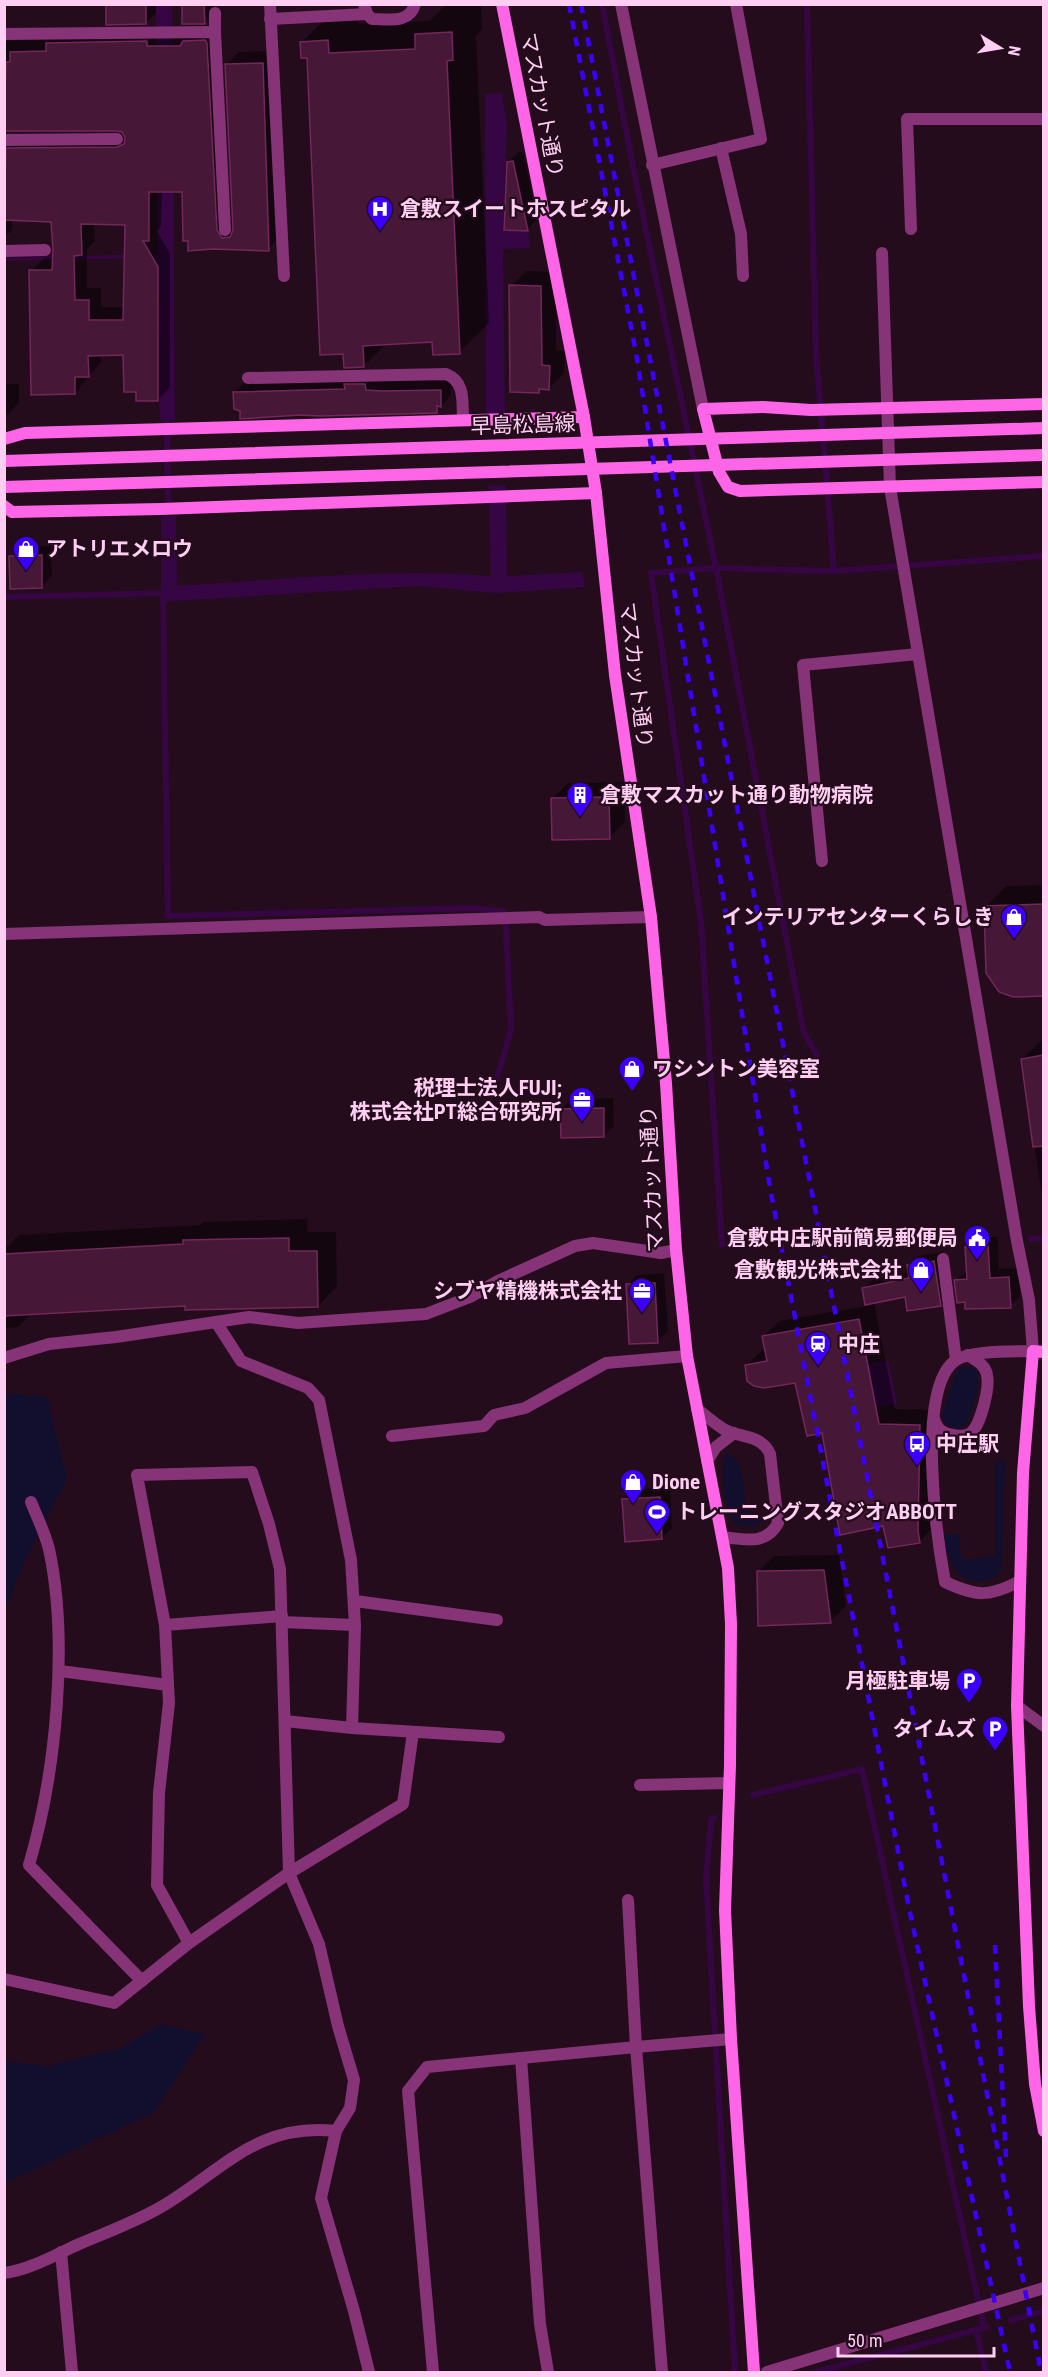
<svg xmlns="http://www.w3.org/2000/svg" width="1048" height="2377" font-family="'Roboto Condensed','Noto Sans JP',sans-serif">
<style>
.green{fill:#120f2e}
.water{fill:#350643}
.pier{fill:#240c1d}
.shadow{fill:#0007;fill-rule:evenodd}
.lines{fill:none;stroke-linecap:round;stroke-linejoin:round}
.stream{stroke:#350643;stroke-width:6}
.building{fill:#461736;stroke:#74275a;stroke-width:1.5;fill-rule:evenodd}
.lane{stroke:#863378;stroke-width:12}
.street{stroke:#863378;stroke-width:12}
.secondary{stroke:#ff66e7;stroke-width:12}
.rail{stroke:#3a00fa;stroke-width:4.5;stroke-dasharray:9 8;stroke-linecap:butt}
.labels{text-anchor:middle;stroke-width:4.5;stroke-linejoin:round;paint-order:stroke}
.street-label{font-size:21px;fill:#ffcff3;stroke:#240c1d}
.poi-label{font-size:21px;font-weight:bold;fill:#ffcff3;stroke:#240c1d;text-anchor:start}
</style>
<rect width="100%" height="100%" fill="#240c1d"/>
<g class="green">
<path d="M964,1366C969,1367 975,1367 977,1372C983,1381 970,1413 967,1424L960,1428C951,1427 943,1425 942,1415L957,1371Z"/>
<polygon points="5,1393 47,1397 67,1479 27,1556 5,1609"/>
<path d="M727,1454L737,1460L740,1466L747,1509L765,1519C755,1528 747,1527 735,1524C723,1507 721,1475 724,1456Z"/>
<path d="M995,1461H1005L1002,1567C999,1574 994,1578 987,1580C959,1590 946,1555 941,1535L959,1534L961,1560L995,1556Z"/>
<polygon points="160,2024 205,2034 154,2112 5,2183 5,2061 47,2066 122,2048"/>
</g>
<g class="water">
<polygon points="156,5 172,5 175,420 160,421 158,267 154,258 5,261 4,258 158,254"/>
<path d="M502,93L507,125L503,230L528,232L530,248L503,249L507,576L582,572L585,587L496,593L419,586L172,601L161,604V516H176L177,586C281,580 387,567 491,576L486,415L485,94Z"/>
<polygon points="888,1360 897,1404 876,1407 867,1364"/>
</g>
<polygon class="pier" points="507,431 508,485 485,486 484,432"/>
<g class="shadow">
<polygon points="107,4 156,4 156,13 146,23"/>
<polygon points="178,4 214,4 214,12 204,22 183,5"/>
<polygon points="481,4 482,29 476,36 489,323 459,352 434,341 387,343 364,366 308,56 302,42 331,13 357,11 358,24 430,21 446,5"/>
<path d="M218,28L229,217L231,222L234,224L226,65L239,52L276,51L281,236L268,249L213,248L183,191L162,190L161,226L157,231L170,254V387L158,400L138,391L125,353L101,354V362L75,393L31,271L44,258H54L53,220L12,219V230L4,237V172L7,149L20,136L128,135L117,129H4V40L51,39ZM94,222L126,224L125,307H101V288H87V249L95,241Z"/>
<polygon points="519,152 523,152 537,219 527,230 508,162"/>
<polygon points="526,271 556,272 556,350 565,351 564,373 549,388 542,388 538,392 511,286"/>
<polygon points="375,380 451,381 451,395 437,411 235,392 245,382"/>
<polygon points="4,384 19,384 19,403 6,416 4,416"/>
<polygon points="21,546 51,546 52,576 41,587 11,556"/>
<polygon points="624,782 625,822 609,838 553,798 568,783"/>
<polygon points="1044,885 1044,994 986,907 1006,886"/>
<polygon points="1044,1038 1044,1204 1043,1204 1022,1059"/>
<polygon points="613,1098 614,1126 604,1136 562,1109 572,1099"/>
<polygon points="307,1219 308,1232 336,1232 337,1286 318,1306 186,1304 32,1313 18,1327 4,1328 4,1250 19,1235 200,1225 204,1222"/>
<polygon points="977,1237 998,1237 999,1269 1019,1268 1020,1296 1010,1306 966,1301 956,1281 968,1270 967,1248"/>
<polygon points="943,1252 949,1295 940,1304 906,1295 874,1302 895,1409 935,1410 935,1525 920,1541 884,1524 823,1431 796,1381 746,1366 762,1350 766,1349 763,1337 779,1321 867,1306 864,1288 873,1279 909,1272 908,1266 918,1256"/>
<polygon points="664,1273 668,1331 658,1341 627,1285 637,1275"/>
<polygon points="670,1487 672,1528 662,1538 624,1500 634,1489"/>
<polygon points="839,1555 846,1606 831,1621 759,1571 774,1556"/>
</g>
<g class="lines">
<g class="stream">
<polyline points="602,4 632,162 716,568 834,571 1044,556"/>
<polyline points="807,4 816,354 834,571"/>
<polyline points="167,413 168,511"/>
<polyline points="163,595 168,916 476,908 505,912 511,1030 497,1078"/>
<polyline points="4,597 167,593"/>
<polyline points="1031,1239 1044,1238"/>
<polyline points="722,1245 701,922 651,573 716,568 804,1033 817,1055"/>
<polyline points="753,1795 862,1769 984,2327"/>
<polyline points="714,1818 711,1820 706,1879 735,2372"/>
<polyline points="1011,2320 1044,2311"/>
<polyline points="976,2329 986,2372"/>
<polyline points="816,2372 987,2327"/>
</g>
</g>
<g class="building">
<polygon points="106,4 146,4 146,24 106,25"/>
<polygon points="182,4 204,4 205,24 182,24"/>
<polygon points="452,32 453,60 447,61 460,354 433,355 432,342 363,346 364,367 344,368 343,354 320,355 307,58 301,58 300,42 328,40 329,53 415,49 415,34"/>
<path d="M205,40L207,43L217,230L222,238L230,237L233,230L225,64L263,63L269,251L213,249L188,251V241H183L182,192H149V241H143L158,267V401H136V392H124L123,355L88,356L89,377H75V394L31,395L29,270H52L53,250L51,222L4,220L6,148L117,147L124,144L125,138L122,132L117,131H4L6,62H10V52L46,51V43L147,41V46H180L183,41ZM81,224L125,225L123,320H89V300H75L74,256L82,255Z"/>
<polygon points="513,161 528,231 504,230 507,162"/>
<polygon points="509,285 541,286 542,365 550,366 549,390 539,389 539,393 510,392"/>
<polygon points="344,384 365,384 366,390 381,391 441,390 441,407 437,406 437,413 320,416 300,415 240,419 240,411 234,409 233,392 345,389"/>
<polygon points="42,555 42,588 10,589 9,556"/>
<polygon points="609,797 610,839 552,840 551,798"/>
<polygon points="1044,904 1044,996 1013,997 999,992 986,973 984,906"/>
<polygon points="1044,1055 1044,1146 1033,1147 1021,1059"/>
<polygon points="604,1108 604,1137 561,1138 560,1109"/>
<polygon points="289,1238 289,1251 317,1251 318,1307 185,1310 185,1306 4,1316 4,1254 183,1244 183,1240"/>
<polygon points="988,1246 990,1278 1009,1277 1011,1308 965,1309 965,1302 957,1303 954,1280 967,1279 965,1247"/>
<polygon points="934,1261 941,1306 907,1311 905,1297 865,1305 862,1288 909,1278 907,1265"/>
<polygon points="655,1283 658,1343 629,1344 626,1284"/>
<polygon points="859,1319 879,1424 920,1425 918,1531 920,1543 888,1548 883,1526 840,1535 822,1433 807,1436 795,1383 764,1388 754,1386 747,1381 745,1365 767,1361 762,1336"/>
<polygon points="660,1497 662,1539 625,1542 622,1499"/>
<polygon points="824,1570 831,1623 758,1626 757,1571"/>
</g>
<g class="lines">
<g class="lane">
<polyline points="270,4 284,276"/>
<path d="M364,4L367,14L372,19C388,19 410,24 415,4"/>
<polyline points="270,19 367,14"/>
<path d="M248,378L446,374C466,382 462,402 463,420"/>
<polyline points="943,1259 956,1360"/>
<path d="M697,1409C706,1416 715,1424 725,1430C742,1438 762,1435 770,1454L778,1523C766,1546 744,1539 722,1537"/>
<path d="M934,1419C938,1430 942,1433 953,1435C960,1436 966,1437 971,1433C981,1424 990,1387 987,1375C986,1365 975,1360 968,1355"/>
<polyline points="707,1461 716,1447 734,1433"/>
<path d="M1020,1581C989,1597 977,1597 945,1582C937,1539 915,1387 956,1360C972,1350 1013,1352 1033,1351"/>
</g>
<g class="street">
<polyline points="621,4 703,409"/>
<polyline points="215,13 215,32"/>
<polyline points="4,34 215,32 225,230"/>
<polyline points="4,140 117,139"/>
<polyline points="721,148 741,234 743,276"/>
<polyline points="652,165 761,139 736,4"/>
<polyline points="911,229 907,119 1044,119"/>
<polyline points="4,251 45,250"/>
<polyline points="882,253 890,487 1017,1241 1029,1300 1033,1351"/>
<polyline points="822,861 803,665 918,654"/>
<polyline points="4,934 539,917 545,920 651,917"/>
<polyline points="216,1322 241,1361 308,1388 319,1400 351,1560 355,1625 352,1728"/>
<polyline points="4,1358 49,1344 116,1337 249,1317 298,1323 426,1314 470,1297 498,1281 575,1246 593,1243 661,1253 676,1250"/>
<polyline points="392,1436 484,1426 494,1415 525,1408 606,1363 687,1356"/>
<path d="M31,1502C37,1517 45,1533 49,1549C69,1642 56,1773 29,1865L142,1981"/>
<polyline points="355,1601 497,1620"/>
<polyline points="282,1622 355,1625"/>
<polyline points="165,1625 282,1616"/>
<polyline points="60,1671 168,1685"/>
<polyline points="1017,1706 1044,1726"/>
<polyline points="285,1721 352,1728 499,1737"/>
<polyline points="640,1785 729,1783"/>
<polyline points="628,1900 636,2047 731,2039"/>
<polyline points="189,1943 157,1885 159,1793 169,1703 165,1625 137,1475 252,1472 269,1524 280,1569 289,1873 319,1944 338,2026 354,2080 350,2108 336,2131 321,2198 354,2311 369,2372"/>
<polyline points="4,1979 114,2003 189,1943 289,1873 403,1804 413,1732"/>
<polyline points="521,2058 540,2324 548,2372"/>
<polyline points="61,2252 72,2372"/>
<path d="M4,2273C29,2270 55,2255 77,2245C105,2233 135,2222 161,2207C222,2171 257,2122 336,2131"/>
<polyline points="433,2372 408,2091 427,2067 636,2047 662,2372"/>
<polyline points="767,2372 1044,2288"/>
</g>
<g class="secondary">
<polyline points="502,4 584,417 596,493 615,675 651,917 666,1083 676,1250 687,1356 728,1568 731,1624 730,1765 725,1910 731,2039 754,2372"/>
<polyline points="1044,404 811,410 763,407 703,409 719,472 728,487 740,491 1044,482"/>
<polyline points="4,439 25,433 584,417"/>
<polyline points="4,461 1044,428"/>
<polyline points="4,487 1044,455"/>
<polyline points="4,506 12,512 161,509 596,493"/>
<polyline points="1044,1352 1033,1351 1023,1473 1017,1706 1029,2006 1035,2084 1044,2131"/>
</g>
<g class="rail">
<polyline points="569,4 636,353 770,1188 909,1908 1010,2372"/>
<polyline points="581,4 1041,2372"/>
<polyline points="995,1945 1006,2157"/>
</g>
</g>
<defs>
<g id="hospital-pin" transform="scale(1.35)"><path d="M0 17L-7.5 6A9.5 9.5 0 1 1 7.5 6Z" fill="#3a00fa" stroke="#240c1d"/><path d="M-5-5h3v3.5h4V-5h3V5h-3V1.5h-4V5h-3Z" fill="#fff"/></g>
<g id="shop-pin" transform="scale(1.35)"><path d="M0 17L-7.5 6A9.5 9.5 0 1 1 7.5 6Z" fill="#3a00fa" stroke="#240c1d"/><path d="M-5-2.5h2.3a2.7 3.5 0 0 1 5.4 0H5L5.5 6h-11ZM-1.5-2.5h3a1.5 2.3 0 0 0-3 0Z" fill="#fff"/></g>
<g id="building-pin" transform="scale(1.35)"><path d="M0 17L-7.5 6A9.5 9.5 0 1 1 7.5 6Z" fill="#3a00fa" stroke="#240c1d"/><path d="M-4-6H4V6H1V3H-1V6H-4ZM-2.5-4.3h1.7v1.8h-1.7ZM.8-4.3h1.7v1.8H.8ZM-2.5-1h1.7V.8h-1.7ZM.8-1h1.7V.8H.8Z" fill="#fff"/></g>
<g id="office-pin" transform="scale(1.35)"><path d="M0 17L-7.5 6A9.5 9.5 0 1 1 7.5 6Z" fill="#3a00fa" stroke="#240c1d"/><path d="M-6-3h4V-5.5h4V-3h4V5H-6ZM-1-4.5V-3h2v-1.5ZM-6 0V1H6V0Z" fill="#fff"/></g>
<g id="civic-pin" transform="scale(1.35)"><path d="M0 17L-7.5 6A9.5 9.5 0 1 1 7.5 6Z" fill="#3a00fa" stroke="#240c1d"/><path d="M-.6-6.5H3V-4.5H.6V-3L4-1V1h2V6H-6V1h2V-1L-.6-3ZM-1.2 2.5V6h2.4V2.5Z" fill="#fff"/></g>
<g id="station-pin" transform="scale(1.35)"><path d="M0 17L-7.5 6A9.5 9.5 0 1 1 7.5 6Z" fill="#3a00fa" stroke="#240c1d"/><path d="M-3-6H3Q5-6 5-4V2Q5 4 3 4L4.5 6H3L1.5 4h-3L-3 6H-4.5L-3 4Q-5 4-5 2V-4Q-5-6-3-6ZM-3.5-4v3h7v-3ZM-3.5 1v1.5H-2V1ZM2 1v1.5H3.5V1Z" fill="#fff"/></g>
<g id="bus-pin" transform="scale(1.35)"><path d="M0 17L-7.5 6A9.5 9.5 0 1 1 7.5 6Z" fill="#3a00fa" stroke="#240c1d"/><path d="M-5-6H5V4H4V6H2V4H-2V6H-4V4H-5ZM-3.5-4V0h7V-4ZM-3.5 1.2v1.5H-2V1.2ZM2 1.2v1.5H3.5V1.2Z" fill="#fff"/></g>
<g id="stadium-pin" transform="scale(1.35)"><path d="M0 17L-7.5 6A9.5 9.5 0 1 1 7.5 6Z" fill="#3a00fa" stroke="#240c1d"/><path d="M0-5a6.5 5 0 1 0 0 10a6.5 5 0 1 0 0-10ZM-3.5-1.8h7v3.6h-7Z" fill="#fff"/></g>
<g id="parking-pin" transform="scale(1.35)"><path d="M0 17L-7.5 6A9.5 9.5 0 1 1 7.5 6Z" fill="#3a00fa" stroke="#240c1d"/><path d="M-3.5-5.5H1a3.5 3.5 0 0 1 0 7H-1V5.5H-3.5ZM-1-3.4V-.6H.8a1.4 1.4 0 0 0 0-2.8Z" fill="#fff"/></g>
</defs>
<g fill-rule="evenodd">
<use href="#hospital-pin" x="380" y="209"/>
<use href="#shop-pin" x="26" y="549"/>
<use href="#building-pin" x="580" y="795"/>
<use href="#shop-pin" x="1014" y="917"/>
<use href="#shop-pin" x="632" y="1069"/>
<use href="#office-pin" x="582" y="1100"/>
<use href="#civic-pin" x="977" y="1238"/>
<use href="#shop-pin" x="921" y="1270"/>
<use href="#office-pin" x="642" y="1291"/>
<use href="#station-pin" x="818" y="1344"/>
<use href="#bus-pin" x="917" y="1444"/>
<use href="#shop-pin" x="633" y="1482"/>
<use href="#stadium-pin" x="657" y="1512"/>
<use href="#parking-pin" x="969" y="1681"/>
<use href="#parking-pin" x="995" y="1729"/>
</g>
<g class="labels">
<g class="street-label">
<text transform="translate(542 105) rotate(79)" y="7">マスカット通り</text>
<text transform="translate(523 425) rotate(-2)" y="7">早島松島線</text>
<text transform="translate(636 675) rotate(83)" y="7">マスカット通り</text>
<text transform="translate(652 1179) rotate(-93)" y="7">マスカット通り</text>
</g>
<g class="poi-label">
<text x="400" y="216">倉敷スイートホスピタル</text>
<text x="46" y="556">アトリエメロウ</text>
<text x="600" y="802">倉敷マスカット通り動物病院</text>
<text x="994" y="924" text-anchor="end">インテリアセンターくらしき</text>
<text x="652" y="1076">ワシントン美容室</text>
<text x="562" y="1095" text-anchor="end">税理士法人FUJI;<tspan x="562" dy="24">株式会社PT総合研究所</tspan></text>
<text x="958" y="1245" text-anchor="end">倉敷中庄駅前簡易郵便局</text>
<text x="902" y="1277" text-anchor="end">倉敷観光株式会社</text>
<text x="622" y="1298" text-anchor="end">シブヤ精機株式会社</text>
<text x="838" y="1351">中庄</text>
<text x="936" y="1451">中庄駅</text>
<text x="652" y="1489">Dione</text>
<text x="676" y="1519">トレーニングスタジオABBOTT</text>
<text x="950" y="1688" text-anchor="end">月極駐車場</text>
<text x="976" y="1736" text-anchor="end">タイムズ</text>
</g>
</g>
<rect width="1048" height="2377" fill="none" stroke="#ffcff3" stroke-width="12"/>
<g transform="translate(1000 48) rotate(101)" stroke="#240c1d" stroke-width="4.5" paint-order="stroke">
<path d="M0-4.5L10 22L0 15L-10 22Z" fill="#ffcff3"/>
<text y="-9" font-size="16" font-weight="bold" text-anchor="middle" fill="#ffcff3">N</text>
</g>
<path d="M838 2347v9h156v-9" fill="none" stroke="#ffcff3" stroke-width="3"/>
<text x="847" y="2347" font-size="18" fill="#ffcff3" stroke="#240c1d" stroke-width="4.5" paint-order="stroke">50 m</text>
</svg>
